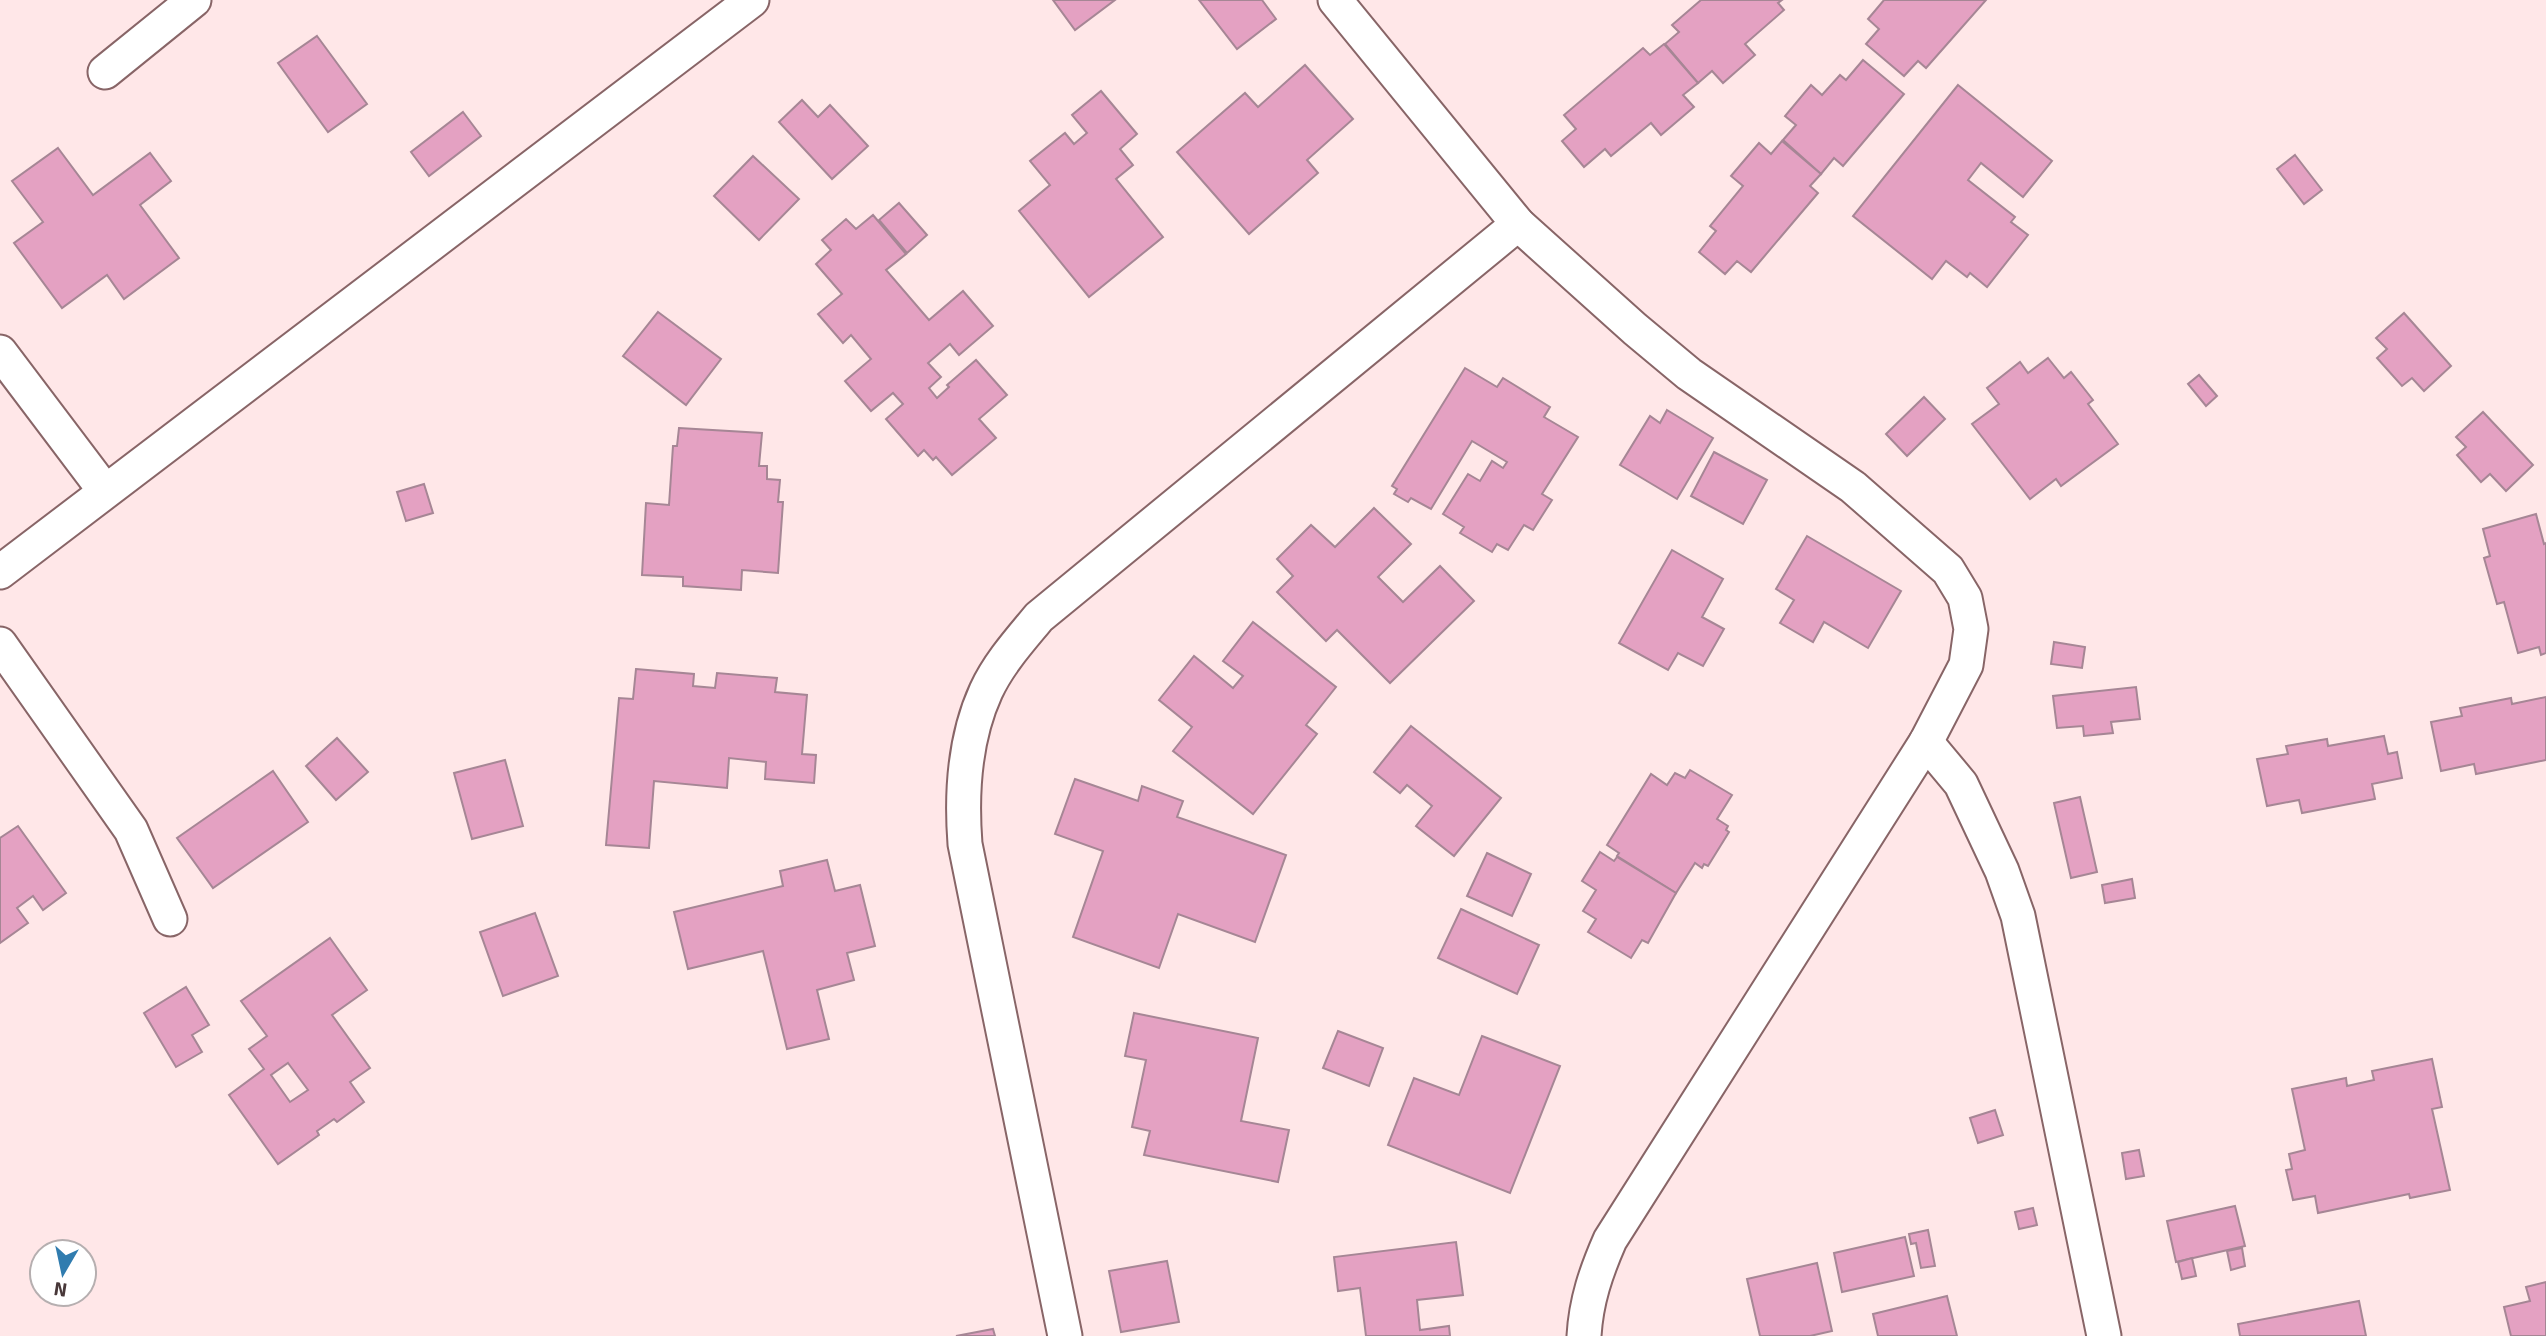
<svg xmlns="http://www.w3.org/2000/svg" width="2546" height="1336" font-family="Signika,sans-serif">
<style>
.building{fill:#e4a1c2;stroke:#a68695;stroke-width:2;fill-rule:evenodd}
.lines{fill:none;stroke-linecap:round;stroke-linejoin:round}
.street-casing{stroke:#886567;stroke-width:37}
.street{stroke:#fff;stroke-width:33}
</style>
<rect width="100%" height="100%" fill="#ffe7e8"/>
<g class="building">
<polygon points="1053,0 1115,0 1075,30"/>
<polygon points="1199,0 1262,0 1276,19 1237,49"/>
<polygon points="1701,0 1782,0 1778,3 1784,10 1745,44 1755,55 1723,83 1712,71 1698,83 1665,44 1679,32 1672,25"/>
<polygon points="1884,0 1986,0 1926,68 1918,61 1904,76 1866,44 1879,29 1868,19"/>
<polygon points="317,36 367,104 328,132 278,63"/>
<polygon points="1664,44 1698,83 1683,95 1694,107 1661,135 1651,123 1611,156 1605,149 1584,167 1562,141 1576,129 1564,115 1643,48 1650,55"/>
<polygon points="1863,60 1904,94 1843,166 1834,158 1821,174 1783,140 1796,125 1785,116 1811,85 1822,95 1840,75 1846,80"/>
<polygon points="1305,65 1353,119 1307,160 1318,173 1249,234 1177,152 1245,93 1258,107"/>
<polygon points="1958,85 2052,161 2023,197 1981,163 1968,180 2015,217 2011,222 2028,235 1987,287 1970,273 1967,277 1946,261 1932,279 1853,216"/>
<polygon points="1101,91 1137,134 1120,149 1133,165 1116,179 1163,237 1089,297 1019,211 1050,185 1030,161 1065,133 1074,144 1087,133 1072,115"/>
<polygon points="802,100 818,117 830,105 868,146 832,179 779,122"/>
<polygon points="463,112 481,136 429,176 411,152"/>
<polygon points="1782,141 1821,174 1810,186 1818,193 1751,272 1737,261 1725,274 1699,252 1716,231 1710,226 1743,186 1731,176 1759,143 1771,154"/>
<polygon points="58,148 93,195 150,153 171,181 140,205 179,258 124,299 107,275 62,308 14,243 43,222 12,181"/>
<polygon points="2295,155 2322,190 2304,204 2277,169"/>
<polygon points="753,156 799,199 759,240 714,196"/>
<polygon points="899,203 927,235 907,253 879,220"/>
<polygon points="873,215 906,254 886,270 929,320 963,291 993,326 959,355 950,344 928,363 941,377 929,388 937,398 949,387 947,385 976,360 1007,395 979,419 996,438 952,475 936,457 933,460 924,450 918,456 886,419 903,404 893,393 871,411 845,381 871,359 851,335 843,343 818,314 842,294 816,264 831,250 822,240 846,219 856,229"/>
<polygon points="658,312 721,359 686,405 623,356"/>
<polygon points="2404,313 2451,366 2424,391 2412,378 2402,386 2377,358 2387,349 2376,338"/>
<polygon points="2048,358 2064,378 2071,372 2093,400 2088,404 2118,444 2061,486 2056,479 2030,499 1972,424 1999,404 1987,388 2020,362 2028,373"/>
<polygon points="1465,368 1497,387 1503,378 1550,407 1544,417 1578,437 1542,494 1552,500 1533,530 1524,525 1508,550 1497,544 1492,552 1460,533 1464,527 1443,514 1468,474 1480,481 1492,461 1503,468 1507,462 1472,441 1431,509 1411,498 1408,502 1394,494 1397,489 1392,486"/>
<polygon points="2199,375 2217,396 2206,406 2188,384"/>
<polygon points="1924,397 1945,419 1907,456 1886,434"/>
<polygon points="1667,410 1713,438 1677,499 1620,465 1650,416 1660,423"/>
<polygon points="2483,412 2533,465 2506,491 2490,474 2481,482 2457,455 2466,447 2456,437"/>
<polygon points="679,428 762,433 759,466 767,466 767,479 780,480 778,502 783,502 778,573 742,570 741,590 683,586 683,577 642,575 646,503 669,505 673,446 677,446"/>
<polygon points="1714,452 1767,480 1743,524 1691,496"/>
<polygon points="424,484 433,513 406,521 397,492"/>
<polygon points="1374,508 1411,544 1378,577 1403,602 1440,566 1474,601 1390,683 1337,630 1326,641 1277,592 1293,576 1277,559 1311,525 1335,547"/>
<polygon points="2536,514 2544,544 2546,543 2546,653 2541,655 2539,647 2518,653 2504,602 2497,604 2484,558 2490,556 2483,529"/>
<polygon points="1807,536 1901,591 1868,648 1824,622 1813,642 1780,623 1794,600 1776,589"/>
<polygon points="1672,550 1723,579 1702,617 1724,629 1703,666 1678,653 1668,670 1619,643"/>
<polygon points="1253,622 1336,687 1306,725 1317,734 1253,814 1173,751 1192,727 1159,700 1194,656 1233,688 1243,676 1223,661"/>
<polygon points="2054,642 2085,647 2082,668 2051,664"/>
<polygon points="636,669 694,674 693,686 715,688 717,673 777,678 775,692 807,695 802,754 816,755 814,783 765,779 766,762 729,758 727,788 654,781 649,848 606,845 619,698 633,699"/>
<polygon points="2136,687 2140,719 2111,722 2113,733 2084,736 2083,726 2057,728 2053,696"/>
<polygon points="2546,697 2546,760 2476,774 2474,764 2441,771 2431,722 2462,716 2460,708 2511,698 2512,704"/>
<polygon points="1411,726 1501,798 1454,856 1416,826 1432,806 1407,785 1400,793 1374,772"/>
<polygon points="2384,736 2388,754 2397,752 2402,778 2372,784 2375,799 2302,813 2299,800 2267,806 2257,759 2288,754 2286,746 2327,739 2328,746"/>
<polygon points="337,738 368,772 336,800 306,766"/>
<polygon points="505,760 523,826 472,839 454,773"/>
<polygon points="1690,770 1732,795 1717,819 1728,826 1726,830 1729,832 1708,866 1704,864 1702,868 1695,863 1676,893 1617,856 1619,853 1607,845 1651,774 1667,785 1675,773 1685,778"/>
<polygon points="273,771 308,822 213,888 177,838"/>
<polygon points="1075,779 1138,801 1142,786 1183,801 1177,817 1286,855 1255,942 1178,914 1159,968 1073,937 1103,851 1055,834"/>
<polygon points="2080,797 2097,872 2071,878 2054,803"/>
<polygon points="18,826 66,893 43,910 33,896 17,908 28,923 0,943 0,838"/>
<polygon points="1600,852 1614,861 1617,857 1676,893 1648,943 1642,940 1631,958 1588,932 1596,919 1583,911 1596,890 1582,881"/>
<polygon points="1487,853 1531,874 1512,916 1467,896"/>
<polygon points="827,860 835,891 860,885 875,946 847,953 854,980 817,990 829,1039 787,1049 763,951 688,969 674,912 783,886 780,871"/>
<polygon points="2132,879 2135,898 2105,903 2102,885"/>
<polygon points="1461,909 1539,945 1517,994 1438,958"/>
<polygon points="535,913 558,976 503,996 480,932"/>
<path d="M330,938L367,990L332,1015L370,1068L350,1082L364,1102L337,1122L334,1119L317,1131L319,1135L278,1164L229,1095L264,1069L249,1049L267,1036L241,1001ZM288,1063L308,1090L290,1102L271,1075Z"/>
<polygon points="186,987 209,1025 192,1035 202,1052 176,1067 144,1013"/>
<polygon points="1134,1013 1258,1038 1241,1121 1289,1130 1278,1182 1144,1155 1150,1131 1132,1127 1146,1060 1125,1056"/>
<polygon points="1338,1031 1383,1048 1369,1086 1323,1068"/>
<polygon points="1482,1036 1560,1066 1510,1193 1388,1145 1414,1078 1459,1095"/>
<polygon points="2432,1059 2442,1107 2432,1109 2450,1190 2410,1198 2409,1194 2318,1213 2315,1196 2293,1200 2286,1170 2292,1169 2289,1154 2305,1150 2292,1089 2346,1078 2347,1086 2374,1080 2372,1071"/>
<polygon points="1995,1110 2003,1135 1978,1143 1970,1118"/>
<polygon points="2139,1150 2144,1176 2126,1179 2122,1153"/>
<polygon points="2235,1206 2245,1246 2176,1262 2167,1221"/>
<polygon points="2033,1208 2037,1225 2019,1229 2015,1212"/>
<polygon points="1928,1230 1935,1266 1921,1268 1916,1243 1911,1244 1909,1234"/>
<polygon points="1905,1237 1914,1276 1842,1292 1834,1253"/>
<polygon points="1456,1242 1463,1295 1417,1300 1420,1330 1449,1326 1450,1336 1366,1336 1360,1288 1338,1291 1334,1257"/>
<polygon points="2242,1248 2245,1266 2231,1270 2227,1251"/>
<polygon points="2192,1258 2196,1276 2182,1279 2178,1262"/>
<polygon points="1167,1261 1179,1322 1121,1332 1109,1271"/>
<polygon points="1817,1263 1832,1331 1810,1336 1760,1336 1747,1279"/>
<polygon points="2546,1282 2546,1336 2511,1336 2504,1307 2530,1301 2526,1287"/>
<polygon points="1947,1296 1957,1336 1878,1336 1873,1314"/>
<polygon points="2359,1301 2366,1336 2240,1336 2238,1324"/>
<polygon points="993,1329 995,1336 956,1336"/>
</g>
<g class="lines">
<g class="street-casing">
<g id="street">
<path d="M1335,0L1518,224L1635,329L1689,374L1853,487L1948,570L1965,598L1971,629L1966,665L1926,742L1610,1240C1596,1272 1586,1301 1584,1336"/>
<polyline points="105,72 194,0"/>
<polyline points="0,352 105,491"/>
<polyline points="0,572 752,0"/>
<polyline points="0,644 131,830 170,919"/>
<polyline points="1926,742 1961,784 2002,871 2018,916 2104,1336"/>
<path d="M1065,1336L965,844C961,792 964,739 986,691C999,663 1020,640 1039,617L1518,224"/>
</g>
</g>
<use href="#street" class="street"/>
</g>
<g transform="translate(63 1273) rotate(189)"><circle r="33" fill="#ffffff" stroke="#b6afb0" stroke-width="2"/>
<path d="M0-5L12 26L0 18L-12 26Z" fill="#307caf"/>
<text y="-10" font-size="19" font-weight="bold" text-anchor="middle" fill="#483839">N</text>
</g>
</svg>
